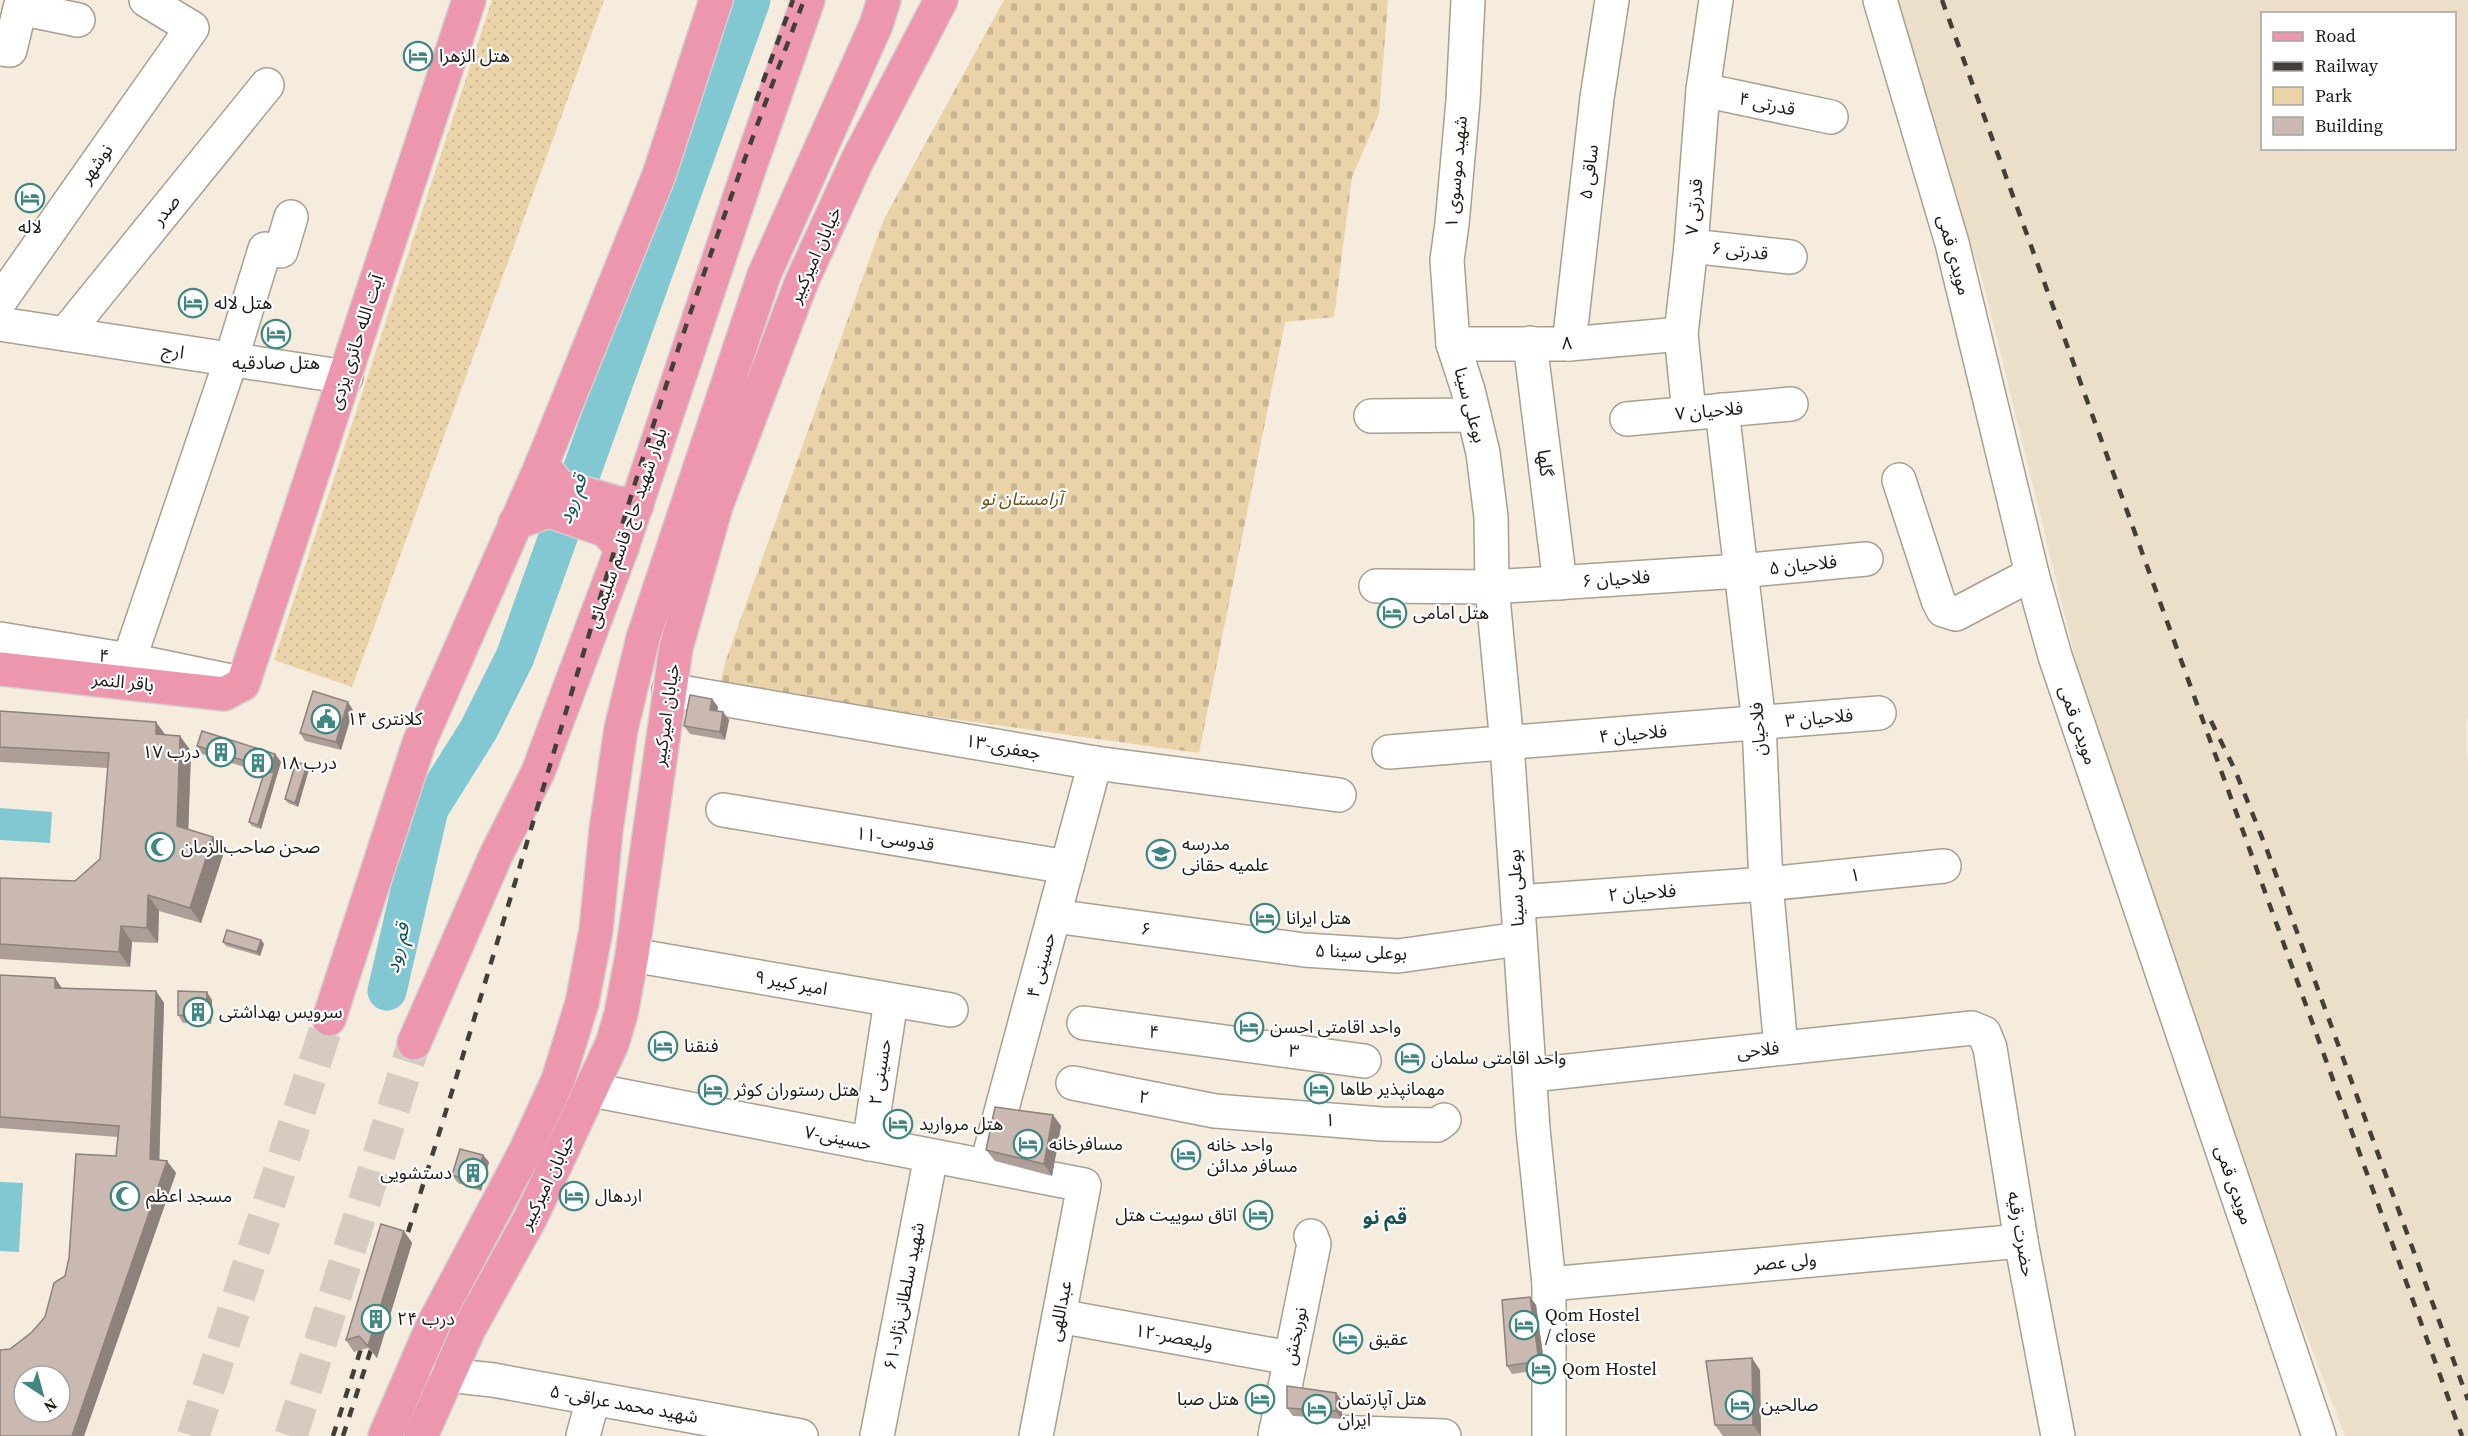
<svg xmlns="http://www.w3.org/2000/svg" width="2468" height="1436" font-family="'Source Serif 4','Noto Sans Arabic',serif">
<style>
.built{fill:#ebdfc9;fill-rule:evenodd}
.green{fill:url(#green-dots)}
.cemetery{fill:url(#cemetery-stones)}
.water{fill:#81c8d3}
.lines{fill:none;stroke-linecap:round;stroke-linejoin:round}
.river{stroke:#81c8d3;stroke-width:39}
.major-tunnel{stroke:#d5ccbf;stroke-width:33;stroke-dasharray:33 16;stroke-linecap:butt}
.minor-casing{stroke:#a79f91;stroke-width:36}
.major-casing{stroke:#d2d1d0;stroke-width:36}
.minor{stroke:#fff;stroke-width:33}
.major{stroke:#ec97ae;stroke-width:33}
.rail{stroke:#423e38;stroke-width:4.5;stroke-dasharray:10 10;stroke-linecap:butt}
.wall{fill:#ad9f97}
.shaded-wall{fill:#8d827b}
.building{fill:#c9b9b0;stroke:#8d827b;stroke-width:1.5;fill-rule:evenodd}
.labels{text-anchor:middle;stroke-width:4.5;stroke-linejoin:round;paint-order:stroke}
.poi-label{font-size:18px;fill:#1d1a15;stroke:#fff;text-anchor:start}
.street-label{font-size:18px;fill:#1d1a15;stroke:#fff}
.park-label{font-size:18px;font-style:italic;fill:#6a4e13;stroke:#fff}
.water-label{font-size:20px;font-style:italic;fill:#135159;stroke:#fff}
.neighbourhood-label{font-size:20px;font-weight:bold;fill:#1b5551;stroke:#fff}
</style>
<defs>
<pattern id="green-dots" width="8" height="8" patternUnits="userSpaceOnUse" patternTransform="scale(1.5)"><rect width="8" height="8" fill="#ead3a9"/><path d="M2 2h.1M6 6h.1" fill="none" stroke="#c8b591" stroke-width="1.8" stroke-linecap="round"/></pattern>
<pattern id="cemetery-stones" width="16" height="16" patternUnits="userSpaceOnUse" patternTransform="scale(1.5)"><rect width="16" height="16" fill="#ead3a9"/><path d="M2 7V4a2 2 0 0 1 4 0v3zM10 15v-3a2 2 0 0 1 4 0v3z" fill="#c8b591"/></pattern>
</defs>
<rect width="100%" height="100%" fill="#f5ecdd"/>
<path class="built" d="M1891,0H2468V715L2466,724L2468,772V1436H2345L2194,1039L2086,702L1983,282ZM2262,14H2454V148H2262Z"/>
<polygon class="green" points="492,0 604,0 352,687 274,660"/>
<polygon class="cemetery" points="1004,0 1388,0 1379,114 1352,177 1334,317 1285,322 1199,753 719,687 726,660 883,221"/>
<g class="water">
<polygon points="0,808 52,812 50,843 0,840"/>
<polygon points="0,1182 23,1183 19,1252 0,1251"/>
</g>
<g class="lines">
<polyline class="river" points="387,991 429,809 479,729 515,657 751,0"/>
<g class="major-tunnel">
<polyline points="193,1436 329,1019"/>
<polyline points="291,1436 414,1043"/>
</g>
<g class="minor-casing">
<g id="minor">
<polyline points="1468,0 1463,101 1452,224 1447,260 1453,344 1468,390 1483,453 1491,517 1492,587 1507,744 1533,1129 1549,1284 1549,1436"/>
<polyline points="1880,0 1952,243 2032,574 2055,656 2319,1436"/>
<polyline points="0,49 10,50 20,8 78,20"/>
<polyline points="1703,90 1831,117"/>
<polyline points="1691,246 1790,257"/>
<polyline points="0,301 192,28 146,0"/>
<polyline points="0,324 346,377"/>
<polyline points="65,334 267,85"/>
<polyline points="1530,343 1560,583"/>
<polyline points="1453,344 1569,344 1681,334"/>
<polyline points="1569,344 1597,98 1612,0"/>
<polyline points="1722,410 1759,723 1766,884 1781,1048"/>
<polyline points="1689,413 1681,334 1691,246 1703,90 1716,0"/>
<polyline points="1371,416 1474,415"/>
<polyline points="1627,419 1791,404"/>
<polyline points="1899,480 1938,600 1943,610 1956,614 2032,574"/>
<polyline points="1376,586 1492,587 1740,571 1866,559"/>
<polyline points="0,639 129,660 240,683"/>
<polyline points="129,660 231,360 265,249 281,251 291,217"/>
<polyline points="669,690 1095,763 1339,795"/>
<polyline points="1389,752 1879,713"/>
<polyline points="723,810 1067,867"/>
<polyline points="1518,902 1766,884 1944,866"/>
<polyline points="1054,916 1304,950 1398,956 1519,939"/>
<polyline points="632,955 951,1010"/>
<polyline points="1084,1023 1364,1061"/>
<polyline points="1531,1075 1972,1028 1984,1033 1990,1048 2021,1241 2058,1436"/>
<polyline points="1073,1083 1215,1111 1382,1124 1437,1125 1444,1120"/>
<polyline points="592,1090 1084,1185 1036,1436"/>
<polyline points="869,1144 891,1001"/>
<polyline points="991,1149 1095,763"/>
<polyline points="1549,1284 2021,1241"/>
<polyline points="1059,1316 1290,1358"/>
<polyline points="447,1375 493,1380 801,1436"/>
<polyline points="1276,1430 1444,1436"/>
<polyline points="583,1436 593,1399"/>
<polyline points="877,1436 931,1156"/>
<polyline points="1275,1436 1314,1244 1311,1236"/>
</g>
</g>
<g class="major-casing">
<g id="major">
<polyline points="542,464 559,486 618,503 637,505"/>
<polyline points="515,523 549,511 605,530 622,548"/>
<polyline points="0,669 224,694 243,684 469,0"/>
<polyline points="329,1019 419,743 542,464 659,175 716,0"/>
<polyline points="414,1043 496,855 538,772 622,548 747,175 808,0"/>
<polyline points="385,1436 433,1325 525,1152 558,1080 582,1003 596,930 606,830 621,729 643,638 764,275 876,25 884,0"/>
<polyline points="421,1436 469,1329 531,1217 612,1044 621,1014 632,955 676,648 716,506 802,281 857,161 941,0"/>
</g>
</g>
<use href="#minor" class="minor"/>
<use href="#major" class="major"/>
<g class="rail">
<polyline points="1942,0 2462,1436"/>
<polyline points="756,101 793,0"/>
<polyline points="2211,721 2235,770 2267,850 2468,1400"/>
<path d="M402,1251C484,995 557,736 636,480C686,318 744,158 804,0"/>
<polyline points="333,1436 366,1333"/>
<polyline points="343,1436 376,1334"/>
</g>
</g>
<g class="wall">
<polygon points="712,699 718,707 717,711 723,712 729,720 725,740 690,734 684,726"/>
<polygon points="353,710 341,750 305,741 300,733"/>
<polygon points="0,711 165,735 191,751 188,829 213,837 224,852 201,923 159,911 158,943 132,942 130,967 0,959 0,878 75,881 100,859 108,768 0,762"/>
<polygon points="197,746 275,754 281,762 261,829 252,826 249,822 264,773 202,754"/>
<polygon points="309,769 298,807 288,803 285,799"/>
<polygon points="261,940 264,944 260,956 226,946 223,942"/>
<polygon points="0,975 55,978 62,988 156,991 164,1003 159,1160 167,1161 176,1173 84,1436 10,1349 32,1332 45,1317 65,1276 116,1156 118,1137 0,1128"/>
<polygon points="212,1000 211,1024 183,1023 178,1015"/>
<polygon points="1053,1115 1061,1126 1052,1176 995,1161 986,1150"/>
<polygon points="489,1162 481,1191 458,1183 452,1175"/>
<polygon points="404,1231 412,1243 377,1358 368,1348 354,1352 346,1340"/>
<polygon points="1530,1297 1536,1305 1545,1369 1512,1374 1507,1366"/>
<polygon points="1760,1370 1761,1436 1723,1436 1715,1425"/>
<polygon points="1336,1393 1342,1401 1342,1419 1293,1416 1287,1408"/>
</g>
<g class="shaded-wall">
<polygon points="712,699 718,707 716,718 710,710"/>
<polygon points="348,702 353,710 341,750 336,742"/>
<polygon points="723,712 729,720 725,740 720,732"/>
<polygon points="156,722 167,737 156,734"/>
<polygon points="180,736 191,751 188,841 177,826"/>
<polygon points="275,754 281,762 261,829 258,825 274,773 271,769"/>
<polygon points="307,765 309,769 298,807 295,803"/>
<polygon points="213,837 224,852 201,923 190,908"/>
<polygon points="148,895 159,911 158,943 147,928"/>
<polygon points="121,926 132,942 130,967 119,952"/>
<polygon points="261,940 264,944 260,956 257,952"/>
<polygon points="55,978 63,990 55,988"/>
<polygon points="156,991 164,1003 159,1171 150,1159"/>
<polygon points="207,992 212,1000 211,1024 206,1016"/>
<polygon points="1053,1115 1061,1126 1052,1176 1044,1164"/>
<polygon points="483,1155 489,1162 481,1191 475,1183"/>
<polygon points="167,1161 176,1173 84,1436 72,1436"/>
<polygon points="404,1231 412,1243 377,1358 368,1346"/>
<polygon points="1530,1297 1536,1305 1545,1369 1539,1361"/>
<polygon points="1752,1358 1760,1370 1761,1436 1753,1425"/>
<polygon points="1336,1393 1342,1401 1342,1419 1336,1411"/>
</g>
<g class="building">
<polygon points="313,691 348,702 336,742 300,733"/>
<polygon points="690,695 712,699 710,710 723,712 720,732 684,726"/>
<polygon points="0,711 156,722 156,734 180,736 177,826 213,837 190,908 148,895 147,928 121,926 119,952 0,944 0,878 75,881 100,859 109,753 0,747"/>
<polygon points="202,731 275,754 271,769 197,746"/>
<polygon points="296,762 307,765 295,803 285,799"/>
<polygon points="265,770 274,773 258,825 249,822"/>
<polygon points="227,930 261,940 257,952 223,942"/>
<path d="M0,975L55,978V988L156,991L150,1159L167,1161L72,1436H0V1350L10,1349L32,1332L45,1317L54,1283L65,1276L69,1258L76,1154L116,1156L119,1126L0,1117ZM24,1376H60V1412H24Z"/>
<polygon points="178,991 207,992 206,1016 178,1015"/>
<polygon points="995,1107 1053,1115 1044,1164 986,1150"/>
<polygon points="460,1149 483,1155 475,1183 452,1175"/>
<polygon points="381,1224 404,1231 368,1346 359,1336 346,1340"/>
<polygon points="1530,1297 1539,1361 1507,1366 1502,1300"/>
<polygon points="1752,1358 1753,1425 1715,1425 1706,1361"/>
<polygon points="1287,1386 1336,1393 1336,1411 1287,1408"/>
</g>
<defs>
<g id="hotel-ring" transform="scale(1.5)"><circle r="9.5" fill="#fff" stroke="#408782" stroke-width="1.5"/><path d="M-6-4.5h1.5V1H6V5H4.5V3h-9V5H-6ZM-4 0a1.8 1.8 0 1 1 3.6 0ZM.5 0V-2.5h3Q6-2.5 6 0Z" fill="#408782"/></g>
<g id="civic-ring" transform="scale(1.5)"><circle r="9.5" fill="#fff" stroke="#408782" stroke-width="1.5"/><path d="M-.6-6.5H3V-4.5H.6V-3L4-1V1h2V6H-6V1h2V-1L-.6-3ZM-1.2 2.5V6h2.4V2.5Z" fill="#408782"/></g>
<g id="building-ring" transform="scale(1.5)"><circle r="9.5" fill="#fff" stroke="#408782" stroke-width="1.5"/><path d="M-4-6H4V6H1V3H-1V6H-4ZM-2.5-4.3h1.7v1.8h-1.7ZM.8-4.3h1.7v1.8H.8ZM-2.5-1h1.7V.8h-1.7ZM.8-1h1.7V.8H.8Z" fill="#408782"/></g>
<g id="mosque-ring" transform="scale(1.5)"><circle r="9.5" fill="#fff" stroke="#408782" stroke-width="1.5"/><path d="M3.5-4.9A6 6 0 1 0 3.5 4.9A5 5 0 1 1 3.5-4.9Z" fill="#408782"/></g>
<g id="school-ring" transform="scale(1.5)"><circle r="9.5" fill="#fff" stroke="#408782" stroke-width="1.5"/><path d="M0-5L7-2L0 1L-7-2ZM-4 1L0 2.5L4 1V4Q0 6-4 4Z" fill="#408782"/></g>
</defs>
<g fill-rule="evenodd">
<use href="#hotel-ring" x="418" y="56"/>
<use href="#hotel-ring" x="30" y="198"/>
<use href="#hotel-ring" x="193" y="303"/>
<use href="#hotel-ring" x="276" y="334"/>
<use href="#hotel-ring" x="1392" y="613"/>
<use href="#civic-ring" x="326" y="719"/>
<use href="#building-ring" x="221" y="752"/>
<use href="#building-ring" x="258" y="763"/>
<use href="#mosque-ring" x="160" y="847"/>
<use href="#school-ring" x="1161" y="854"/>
<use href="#hotel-ring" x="1265" y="918"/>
<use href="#building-ring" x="198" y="1012"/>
<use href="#hotel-ring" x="1249" y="1027"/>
<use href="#hotel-ring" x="663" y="1046"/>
<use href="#hotel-ring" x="1410" y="1058"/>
<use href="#hotel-ring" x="1319" y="1089"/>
<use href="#hotel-ring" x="713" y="1090"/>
<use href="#hotel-ring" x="898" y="1124"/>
<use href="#hotel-ring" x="1028" y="1144"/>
<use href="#hotel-ring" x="1186" y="1155"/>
<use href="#building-ring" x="473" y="1173"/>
<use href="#mosque-ring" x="125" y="1196"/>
<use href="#hotel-ring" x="574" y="1196"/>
<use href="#hotel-ring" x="1258" y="1215"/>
<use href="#building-ring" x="376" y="1319"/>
<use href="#hotel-ring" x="1524" y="1325"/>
<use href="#hotel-ring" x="1348" y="1339"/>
<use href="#hotel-ring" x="1541" y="1369"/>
<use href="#hotel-ring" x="1260" y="1399"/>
<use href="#hotel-ring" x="1740" y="1405"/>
<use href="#hotel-ring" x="1317" y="1409"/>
</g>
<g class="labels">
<g class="poi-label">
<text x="439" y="62">هتل الزهرا</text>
<text x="30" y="233" text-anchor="middle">لاله</text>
<text x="214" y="309">هتل لاله</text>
<text x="276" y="369" text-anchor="middle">هتل صادقیه</text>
<text x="1413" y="619">هتل امامی</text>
<text x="347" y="725">کلانتری ۱۴</text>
<text x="200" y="758" text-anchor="end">درب ۱۷</text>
<text x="279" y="769">درب ۱۸</text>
<text x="1182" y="850">مدرسه<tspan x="1182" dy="21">علمیه حقانی</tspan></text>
<text x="181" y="853">صحن صاحب‌الزمان</text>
<text x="1286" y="924">هتل ایرانا</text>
<text x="219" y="1018">سرویس بهداشتی</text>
<text x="1270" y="1033">واحد اقامتی احسن</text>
<text x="684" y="1052">فنقنا</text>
<text x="1431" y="1064">واحد اقامتی سلمان</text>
<text x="1340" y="1095">مهمانپذیر طاها</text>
<text x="734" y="1096">هتل رستوران کوثر</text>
<text x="919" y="1130">هتل مروارید</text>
<text x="1049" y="1150">مسافرخانه</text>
<text x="1207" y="1151">واحد خانه<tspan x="1207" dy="21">مسافر مدائن</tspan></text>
<text x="452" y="1179" text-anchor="end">دستشویی</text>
<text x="146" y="1202">مسجد اعظم</text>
<text x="595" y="1202">اردهال</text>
<text x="1237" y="1221" text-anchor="end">اتاق سوییت هتل</text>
<text x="1545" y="1321">Qom Hostel<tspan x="1545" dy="21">/ close</tspan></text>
<text x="397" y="1325">درب ۲۴</text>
<text x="1369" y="1345">عقیق</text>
<text x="1562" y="1375">Qom Hostel</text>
<text x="1239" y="1405" text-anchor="end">هتل صبا</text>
<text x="1338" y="1405">هتل آپارتمان<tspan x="1338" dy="21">ایران</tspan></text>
<text x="1761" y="1411">صالحین</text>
</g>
<g class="street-label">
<text transform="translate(1767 104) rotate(12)" y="6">قدرتی ۴</text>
<text transform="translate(96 164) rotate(-55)" y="6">نوشهر</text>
<text transform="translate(1456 172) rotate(-85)" y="6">شهید موسوی ۱</text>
<text transform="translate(1589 172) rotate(-83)" y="6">ساقی ۵</text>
<text transform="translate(1694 207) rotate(-85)" y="6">قدرتی ۷</text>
<text transform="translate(166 210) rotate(-51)" y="6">صدر</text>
<text transform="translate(1740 251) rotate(6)" y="6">قدرتی ۶</text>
<text transform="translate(815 255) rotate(-66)" y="6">خیابان امیرکبیر</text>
<text transform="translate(1954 255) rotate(75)" y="6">مویدی قمی</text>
<text transform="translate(356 342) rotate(-72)" y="6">آیت الله‌ حائری‌ یزدی</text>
<text transform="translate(1567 343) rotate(-2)" y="6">۸</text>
<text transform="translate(173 351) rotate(9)" y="6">ارج</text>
<text transform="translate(1470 405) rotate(75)" y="6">بوعلی سینا</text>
<text transform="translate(1709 411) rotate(-5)" y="6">فلاحیان ۷</text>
<text transform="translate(1545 463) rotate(83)" y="6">گلها</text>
<text transform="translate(627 528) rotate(-71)" y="6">بلوار شهید حاج قاسم سلیمانی</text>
<text transform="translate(1803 565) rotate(-6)" y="6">فلاحیان ۵</text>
<text transform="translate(1616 579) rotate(-4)" y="6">فلاحیان ۶</text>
<text transform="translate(104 656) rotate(9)" y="6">۴</text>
<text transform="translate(123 682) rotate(6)" y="6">باقر النمر</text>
<text transform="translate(666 715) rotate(-82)" y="6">خیابان امیرکبیر</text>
<text transform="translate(1819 718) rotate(-5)" y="6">فلاحیان ۳</text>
<text transform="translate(2078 725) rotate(71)" y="6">مویدی قمی</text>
<text transform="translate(1758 729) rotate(-94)" y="6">فلاحیان</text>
<text transform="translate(1633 734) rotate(-5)" y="6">فلاحیان ۴</text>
<text transform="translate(1003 747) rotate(10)" y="6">جعفری-۱۳</text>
<text transform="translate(895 839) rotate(9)" y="6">قدوسی-۱۱</text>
<text transform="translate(1855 875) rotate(-6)" y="6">۱</text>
<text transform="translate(1516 888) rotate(-93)" y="6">بوعلی سینا</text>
<text transform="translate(1642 893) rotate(-4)" y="6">فلاحیان ۲</text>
<text transform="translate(1146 929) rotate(8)" y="6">۶</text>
<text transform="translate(1361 952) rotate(2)" y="6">بوعلی سینا ۵</text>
<text transform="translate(1041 965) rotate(-75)" y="6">حسینی ۴</text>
<text transform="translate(791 983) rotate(10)" y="6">امیر کبیر ۹</text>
<text transform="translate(1154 1032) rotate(8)" y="6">۴</text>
<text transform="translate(1758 1050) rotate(-6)" y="6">فلاحی</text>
<text transform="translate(1294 1051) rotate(8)" y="6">۳</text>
<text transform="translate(880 1072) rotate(-81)" y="6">حسینی ۲</text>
<text transform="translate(1144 1097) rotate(11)" y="6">۲</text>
<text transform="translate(1330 1120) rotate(4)" y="6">۱</text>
<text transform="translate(838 1138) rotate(11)" y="6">حسینی-۷</text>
<text transform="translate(547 1182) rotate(-64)" y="6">خیابان امیرکبیر</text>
<text transform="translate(2234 1185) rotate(71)" y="6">مویدی قمی</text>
<text transform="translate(2021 1234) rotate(80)" y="6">حضرت رقیه</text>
<text transform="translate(1785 1262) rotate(-5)" y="6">ولی عصر</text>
<text transform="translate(904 1296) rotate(-79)" y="6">شهید سلطانی‌نژاد-۶۱</text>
<text transform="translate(1060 1311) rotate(-79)" y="6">عبداللهی</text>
<text transform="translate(1295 1336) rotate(-78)" y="6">نوربخش</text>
<text transform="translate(1174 1337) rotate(10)" y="6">ولیعصر-۱۲</text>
<text transform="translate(624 1404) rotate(10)" y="6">شهید محمد عراقی- ۵</text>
</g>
<g class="park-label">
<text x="1022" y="505">آرامستان نو</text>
</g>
<g class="water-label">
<text transform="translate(572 499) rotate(-70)" y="7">قم رود</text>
<text transform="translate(397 948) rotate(-77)" y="7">قم رود</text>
</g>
<g class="neighbourhood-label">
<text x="1385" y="1224">قم نو</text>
</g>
</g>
<rect x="2261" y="12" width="195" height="138" fill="#ffffff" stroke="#a5a3a1" stroke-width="1.5"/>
<rect x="2273" y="32" width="30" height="9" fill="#ec97ae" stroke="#a5a3a1" stroke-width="1.5"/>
<text x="2315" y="42" font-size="18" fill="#1d1a15">Road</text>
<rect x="2273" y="62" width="30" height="9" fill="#423e38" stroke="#a5a3a1" stroke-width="1.5"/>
<text x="2315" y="72" font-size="18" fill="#1d1a15">Railway</text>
<rect x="2273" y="87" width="30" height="18" fill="#ead3a9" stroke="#a5a3a1" stroke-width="1.5"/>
<text x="2315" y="102" font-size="18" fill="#1d1a15">Park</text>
<rect x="2273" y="117" width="30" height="18" fill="#c9b9b0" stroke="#a5a3a1" stroke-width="1.5"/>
<text x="2315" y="132" font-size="18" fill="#1d1a15">Building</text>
<g transform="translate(42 1394) rotate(144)"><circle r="28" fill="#ffffff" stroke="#a5a3a1" stroke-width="1.5"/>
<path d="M0-4.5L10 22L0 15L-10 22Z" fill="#408782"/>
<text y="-9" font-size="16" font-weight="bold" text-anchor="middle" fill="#1d1a15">N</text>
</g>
</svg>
